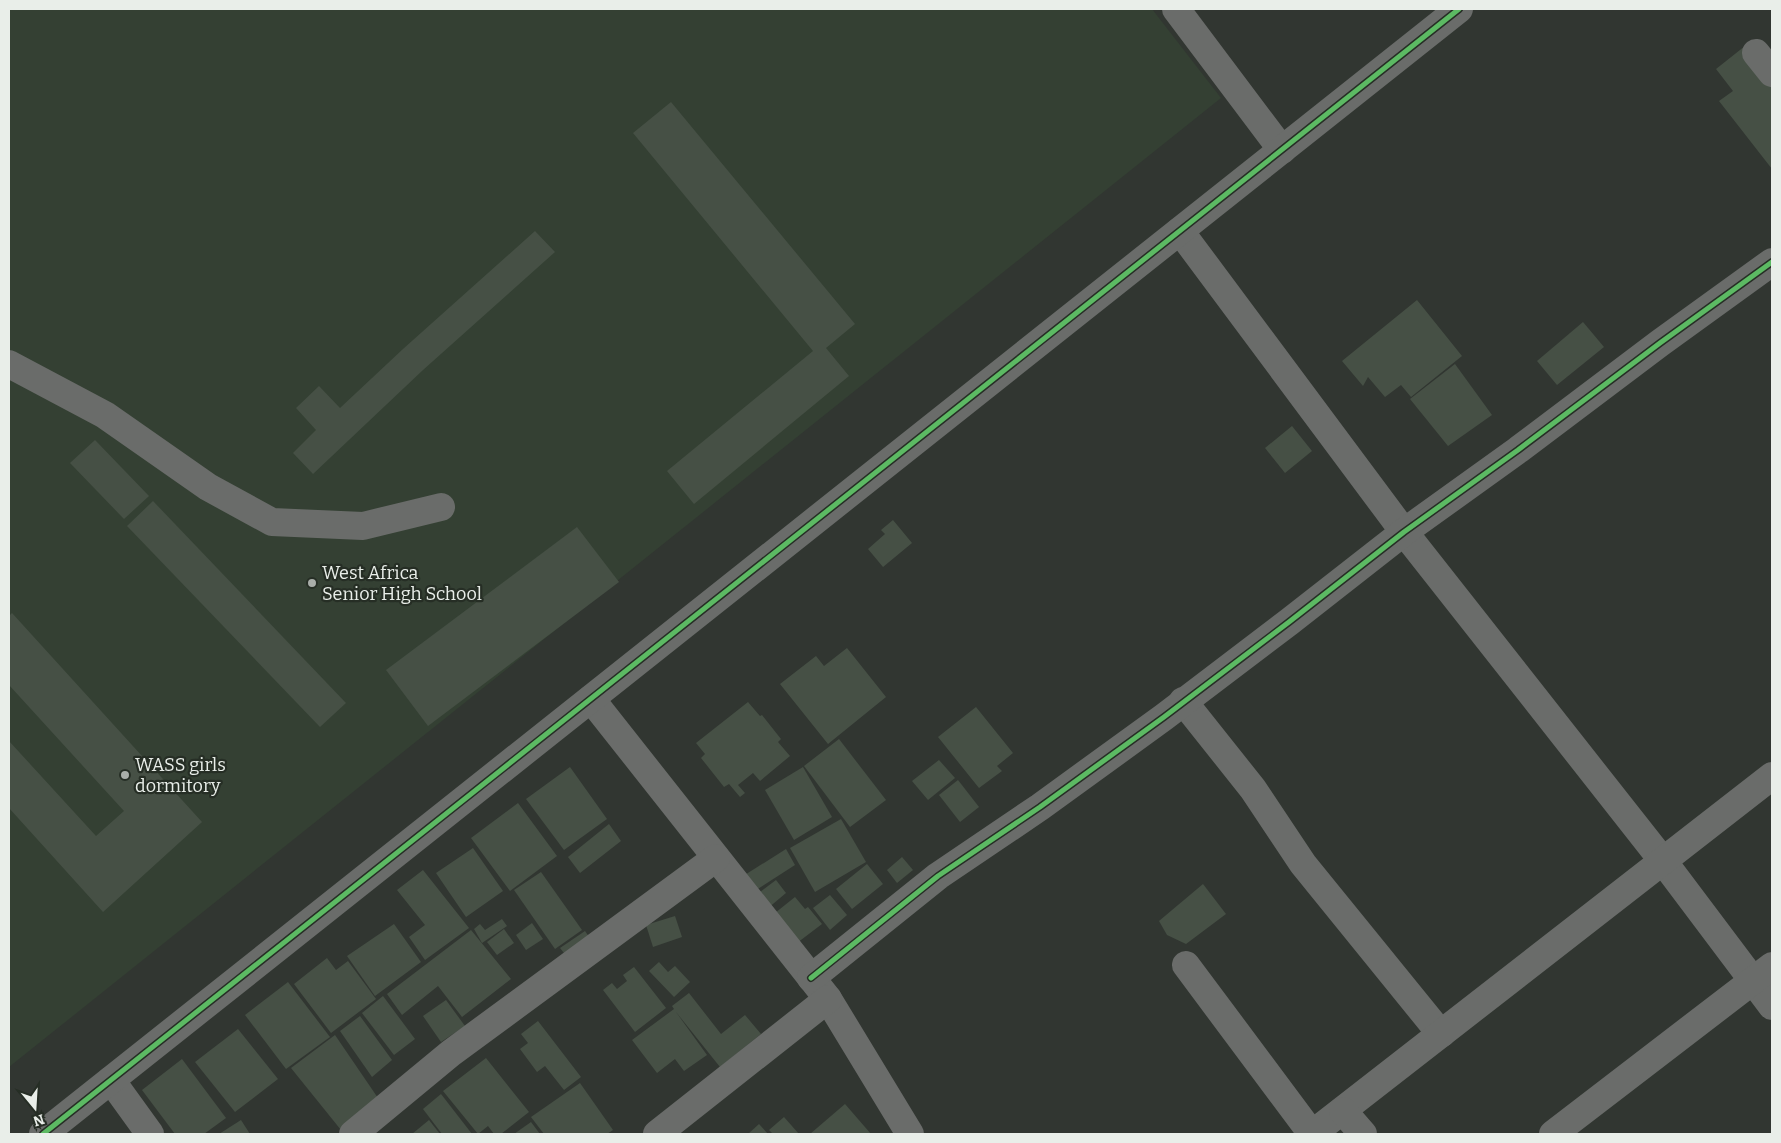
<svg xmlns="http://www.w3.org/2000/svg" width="1781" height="1143" font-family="Bitter,serif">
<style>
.built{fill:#344033}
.building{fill:#465045}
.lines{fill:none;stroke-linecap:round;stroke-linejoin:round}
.minor{stroke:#6a6c6a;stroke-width:28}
.cycleway-casing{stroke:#262e25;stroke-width:8}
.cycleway{stroke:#5cba63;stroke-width:5}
.poi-dot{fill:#a9aea9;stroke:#262e25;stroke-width:2}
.labels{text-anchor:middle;stroke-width:4.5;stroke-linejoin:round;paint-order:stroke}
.poi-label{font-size:18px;fill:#e9eee9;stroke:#262e25;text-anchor:start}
</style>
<rect width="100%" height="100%" fill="#313631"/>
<polygon class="built" points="9,9 1152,9 1221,98 9,1067"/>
<g class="building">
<polygon points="1745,46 1772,81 1772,169 1719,101 1733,91 1716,69"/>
<polygon points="671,102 855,324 826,348 849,376 694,504 667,471 813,351 633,133"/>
<polygon points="535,231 555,252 423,370 313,474 293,453 316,430 296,408 319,386 340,408 403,349"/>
<polygon points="1417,300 1462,356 1411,397 1401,385 1385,397 1368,377 1363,386 1342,361"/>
<polygon points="1583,322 1604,347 1557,385 1537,361"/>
<polygon points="1455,364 1492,415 1448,446 1410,399"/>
<polygon points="1292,426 1312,451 1285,473 1265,448"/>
<polygon points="95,440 149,496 124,519 70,463"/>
<polygon points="153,501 346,703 320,727 127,526"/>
<polygon points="893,520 912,543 883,567 868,549 885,534 881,530"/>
<polygon points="577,527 619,582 428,726 386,670"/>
<polygon points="12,613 202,822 103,912 9,808 9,741 96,836 124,811 9,685 9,616"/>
<polygon points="847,648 886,697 828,744 780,684 816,656 824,666"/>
<polygon points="748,702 760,716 762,715 781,739 778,742 790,756 760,781 753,773 738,785 745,793 740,797 729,784 724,787 701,758 705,754 696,743"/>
<polygon points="976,707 1013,753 997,766 1002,771 979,788 938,737"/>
<polygon points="839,739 886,800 850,827 804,766"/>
<polygon points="939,760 955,778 928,800 912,781"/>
<polygon points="570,767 607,819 564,850 526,799"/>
<polygon points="803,767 832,817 794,840 765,790"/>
<polygon points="958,780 979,807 960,822 939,795"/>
<polygon points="518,803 557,856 510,891 471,838"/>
<polygon points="841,819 866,862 815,892 790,848"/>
<polygon points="609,824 621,841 580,873 568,857"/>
<polygon points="473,848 503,891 466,917 436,873"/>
<polygon points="786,849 795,865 750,894 740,878"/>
<polygon points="902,857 913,870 897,883 887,870"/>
<polygon points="867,864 883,884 852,909 836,889"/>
<polygon points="423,870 469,928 425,960 409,937 425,925 397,890"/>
<polygon points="541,872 582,930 555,949 514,890"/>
<polygon points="776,880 786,893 767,909 756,895"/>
<polygon points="1203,884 1226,914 1186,944 1167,935 1159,921"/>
<polygon points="830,895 847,915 830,930 813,908"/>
<polygon points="795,897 805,909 808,907 822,924 797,943 775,913"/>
<polygon points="675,916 682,937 653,947 646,925"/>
<polygon points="502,919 507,926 482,943 474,929 480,924 485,930"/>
<polygon points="532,923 543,939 526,950 516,935"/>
<polygon points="394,924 421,962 375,996 347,956"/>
<polygon points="504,929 514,943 497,955 487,942"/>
<polygon points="471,930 511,979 462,1017 438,986 402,1015 387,994"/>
<polygon points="585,931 592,941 568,958 560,948"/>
<polygon points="327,958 336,970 348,961 376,999 331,1033 294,984"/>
<polygon points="659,962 668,972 675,966 690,982 674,997 649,971"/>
<polygon points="634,967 666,1008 635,1032 603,990 612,983 617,989 627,981 623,975"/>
<polygon points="288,982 330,1037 286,1069 245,1015"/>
<polygon points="689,993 721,1034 745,1015 761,1034 720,1067 676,1012 707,1055 684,1071 675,1059 657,1073 632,1040 674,1009 672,1006"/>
<polygon points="383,996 415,1039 394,1055 362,1013"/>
<polygon points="446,1000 465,1026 441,1042 423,1016"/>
<polygon points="360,1016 392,1060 372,1077 340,1031"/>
<polygon points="538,1021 581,1077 564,1090 545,1066 537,1072 520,1049 528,1043 521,1034"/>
<polygon points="238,1029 278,1079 235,1112 195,1062"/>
<polygon points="335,1035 378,1098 341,1130 291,1068"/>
<polygon points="486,1058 529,1112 501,1134 494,1134 488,1126 478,1134 443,1091"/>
<polygon points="182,1059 226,1118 204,1134 175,1134 142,1090"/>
<polygon points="580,1083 613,1130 607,1134 544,1134 531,1117"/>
<polygon points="441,1094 472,1134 442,1134 423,1109"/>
<polygon points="845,1104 871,1134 810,1134"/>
<polygon points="784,1117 799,1134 773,1134 769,1130"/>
<polygon points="241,1120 250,1134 219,1134"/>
<polygon points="429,1120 440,1134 412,1134"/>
<polygon points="531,1122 540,1134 514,1134"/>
<polygon points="759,1124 768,1134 748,1134"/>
</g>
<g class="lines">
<g class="minor">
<polyline points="1176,9 1282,150"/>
<polyline points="1756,53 1772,73"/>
<polyline points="1180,231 1404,532 1663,861 1772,1006"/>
<polyline points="9,364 105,415 208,487 272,522 363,526 441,507"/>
<polyline points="591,699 828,999 910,1134"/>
<polyline points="1183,701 1253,789 1303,864 1441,1034"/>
<polyline points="1186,965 1312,1134 1772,776"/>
<polyline points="811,978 938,876 1040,807 1164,717 1289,622 1404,532 1518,450 1660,343 1772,262"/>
<polyline points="111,1080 150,1134"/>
<polyline points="1343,1111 1363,1134"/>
<polyline points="43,1134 1459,9"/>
<polyline points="353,1134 451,1053 716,858"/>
<polyline points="657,1134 828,999"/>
<polyline points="1553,1134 1772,966"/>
</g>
<g class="cycleway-casing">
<g id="cycleway">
<polyline points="811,978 938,876 1040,807 1164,717 1289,622 1404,532 1518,450 1660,343 1772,262"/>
<polyline points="43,1134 1459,9"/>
</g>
</g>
<use href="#cycleway" class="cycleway"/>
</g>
<g class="poi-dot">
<circle cx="312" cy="583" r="5"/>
<circle cx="125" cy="775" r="5"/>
</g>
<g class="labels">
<g class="poi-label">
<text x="322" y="579">West Africa<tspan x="322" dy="21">Senior High School</tspan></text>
<text x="135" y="771">WASS girls<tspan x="135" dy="21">dormitory</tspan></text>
</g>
</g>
<rect width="1781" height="1143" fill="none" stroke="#e9eee9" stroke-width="20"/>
<g transform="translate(35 1108) rotate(162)" stroke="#262e25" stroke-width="4" paint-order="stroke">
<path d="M0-4L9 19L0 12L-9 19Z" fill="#e9eee9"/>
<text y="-8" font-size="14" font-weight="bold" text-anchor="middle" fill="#e9eee9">N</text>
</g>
</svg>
